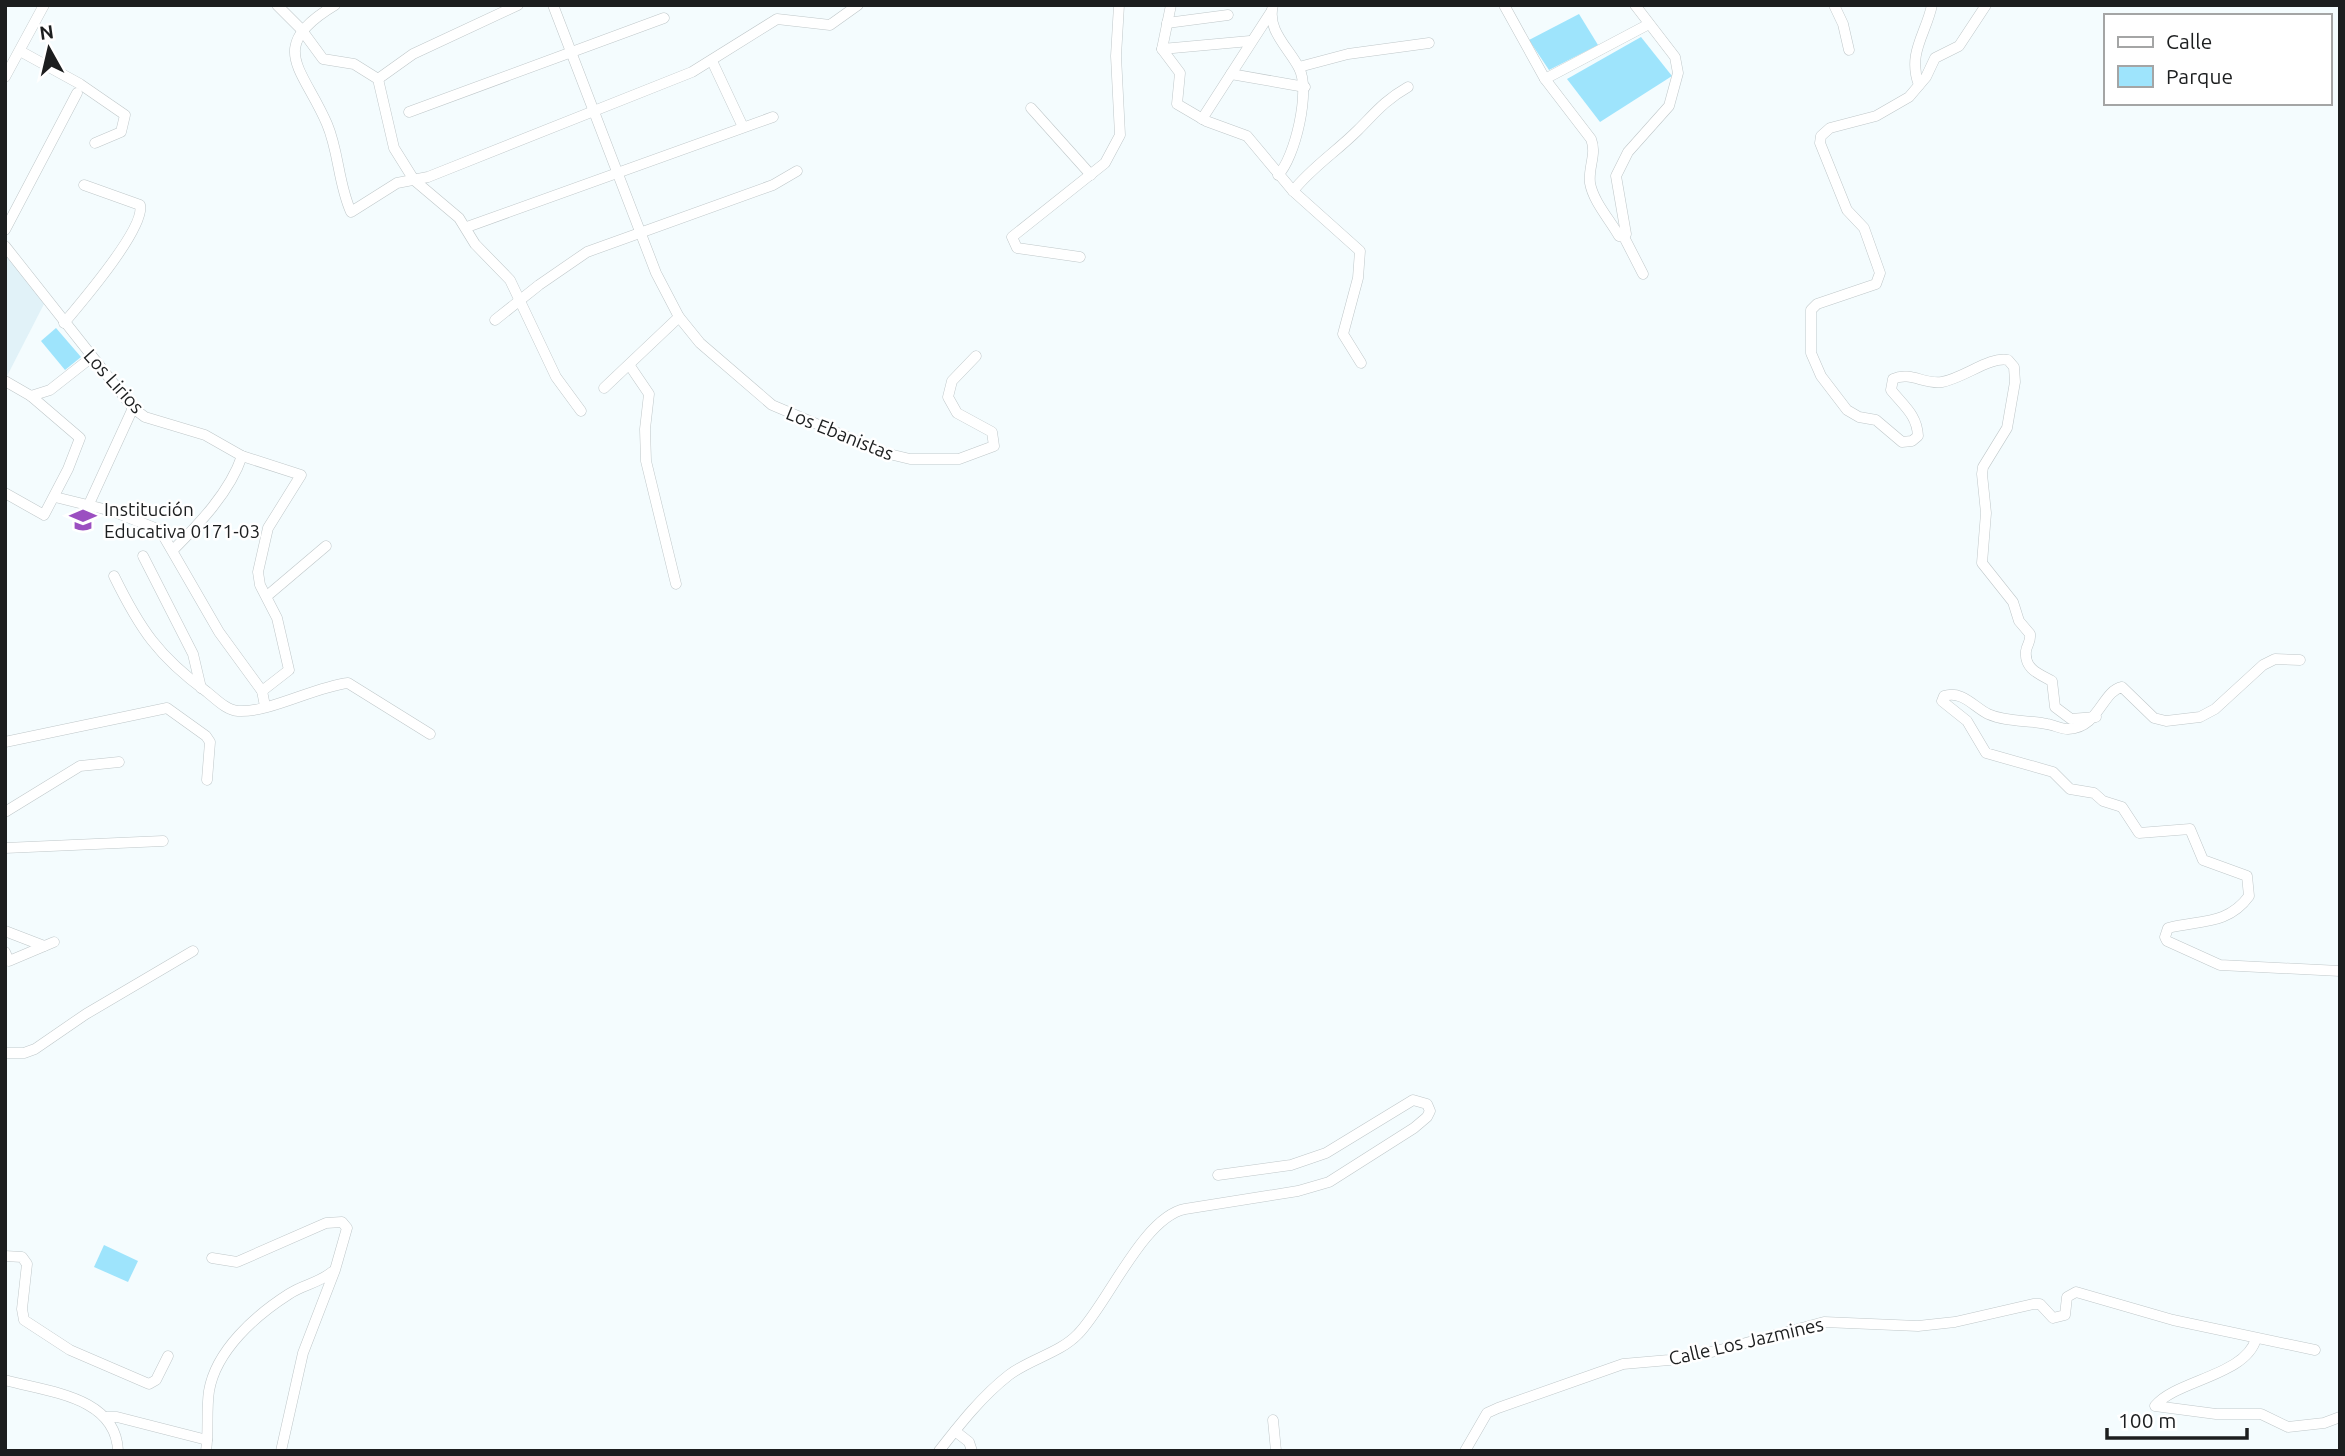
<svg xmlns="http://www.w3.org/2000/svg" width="2345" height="1456" font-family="Ubuntu,sans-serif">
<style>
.built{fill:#e1f2f8}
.green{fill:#9ee4fc}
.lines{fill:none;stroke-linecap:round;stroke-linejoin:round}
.street-casing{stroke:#bfc7c9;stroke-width:11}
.street{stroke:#fff;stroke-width:10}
.labels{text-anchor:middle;stroke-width:5;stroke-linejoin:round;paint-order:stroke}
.street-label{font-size:19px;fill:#1c1e1f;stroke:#fff}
.poi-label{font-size:19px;fill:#1c1e1f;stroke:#fff;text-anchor:start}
</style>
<rect width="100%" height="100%" fill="#f4fcfe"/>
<polygon class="built" points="5,253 44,304 6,378 5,378"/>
<g class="green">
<polygon points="1579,14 1598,45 1549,70 1529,40"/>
<polygon points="1641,37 1672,76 1600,122 1567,79"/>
<polygon points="56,328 81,357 65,370 41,341"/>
<polygon points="104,1245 138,1261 128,1282 94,1267"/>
</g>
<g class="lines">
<g class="street-casing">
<g id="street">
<polyline points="277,5 301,29 323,59 354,64 378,79 394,148 414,180 459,218 475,244 510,280 556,377 581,411"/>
<path d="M335,5C265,47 303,68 327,124C339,152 338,183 351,212L397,183L428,177L692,72L777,19L830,25L858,5"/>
<polyline points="553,5 656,273 679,317 700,343 772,405 885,453 910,459 959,459 994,446 992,432 957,413 948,397 952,381 976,356"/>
<polyline points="1171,5 1162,49 1180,73 1177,104 1206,121 1247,136 1293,191 1360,251 1358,278 1343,334 1361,363"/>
<path d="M1273,5C1266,30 1289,48 1299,68C1311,90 1295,158 1278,175"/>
<path d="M1504,5L1545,79L1591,139C1597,154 1588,167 1590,183C1593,201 1610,220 1619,236L1624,237L1643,274"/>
<polyline points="1834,5 1843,24 1849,50"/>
<path d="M1986,5L1959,46L1935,58L1926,77L1909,97L1876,116L1830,128L1821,136L1820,143L1847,210L1864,228L1880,273L1876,284L1817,304L1811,310V353L1821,376L1847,410L1859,417L1876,420L1902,442L1912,441L1918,436C1917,415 1904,406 1891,390L1893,379C1910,371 1925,385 1942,382C1964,378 1990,356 2008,360L2014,367L2015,382L2007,428L1983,467L1982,474L1986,513L1982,563L2013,602L2019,621L2030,634C2031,642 2027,644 2026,651C2024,669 2039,674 2052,681L2055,707L2071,719L2096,717"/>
<polyline points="1167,23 1228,15"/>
<polyline points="1162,49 1250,41"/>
<polyline points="20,51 80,84 125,115 121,132 95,143"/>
<polyline points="712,61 743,127"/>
<polyline points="1299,67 1348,54 1429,43"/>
<polyline points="1231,74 1305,87"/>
<polyline points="5,77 44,5"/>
<polyline points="378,79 413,54 518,5"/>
<polyline points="1545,79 1649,24"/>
<path d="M1919,85C1907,53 1926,34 1932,5"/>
<polyline points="1031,108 1091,175"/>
<polyline points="409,112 664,18"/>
<polyline points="1202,119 1271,12"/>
<path d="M1293,191C1312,167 1336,152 1358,130C1375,113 1385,100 1408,87"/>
<polyline points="467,227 773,117"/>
<polyline points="5,230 77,93"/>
<polyline points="1624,237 1626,234 1616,176 1628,152 1669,106 1678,73 1675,57 1635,5"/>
<polyline points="5,246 133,408 145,417 205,435 242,456 301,475 268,528 258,572 260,585 277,618 289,670 262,691"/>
<polyline points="1080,257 1017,248 1012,237 1105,163 1120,135 1116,56 1119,5"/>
<polyline points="495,320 539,285 587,252 773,185 797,171"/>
<path d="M64,323C80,304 146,227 140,205L84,185"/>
<polyline points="630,366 649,394 645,429 646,461 676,584"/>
<polyline points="5,381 31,396 80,438 68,469 44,515 5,493"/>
<polyline points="604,388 679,317"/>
<polyline points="31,396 50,390 92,357"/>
<polyline points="55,497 112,511 160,530 219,632 262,691 265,706"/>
<polyline points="89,504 133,408"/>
<path d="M173,550C199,524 230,492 242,456"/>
<polyline points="143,556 193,654 201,688"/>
<path d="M114,576C140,629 158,656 207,692C216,699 226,710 238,711C269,713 314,687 348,683L430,734"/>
<polyline points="267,596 326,546"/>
<path d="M2300,660L2275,659L2263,665L2215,709L2200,717L2166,721L2154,718L2122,687C2102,691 2099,728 2068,729C2061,729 2054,725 2047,724C2028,720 2006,722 1988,714C1974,707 1962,690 1944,696L1942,701L1967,721L1986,753L2053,772L2070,789L2094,793L2103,801L2122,807L2139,833L2190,829L2203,860L2247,876L2249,896C2228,925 2200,920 2168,928L2165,937L2167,941L2220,965L2340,971"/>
<polyline points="5,742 167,708 206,736 210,742 207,780"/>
<polyline points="5,812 80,766 119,762"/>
<polyline points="5,848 163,841"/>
<polyline points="5,931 44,946"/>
<polyline points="5,952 9,961 54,942"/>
<polyline points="5,1053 24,1053 35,1049 86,1014 193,951"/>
<polyline points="5,1256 22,1257 27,1264 22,1309 24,1320 70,1350 149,1384 156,1380 168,1356"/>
<polyline points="212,1258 237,1262 326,1223 342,1222 347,1228 335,1270 303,1353 281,1451"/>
<path d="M2256,1339C2245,1376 2176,1380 2155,1406L2216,1414H2261L2288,1427L2324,1423L2340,1417"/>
<path d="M5,1380C47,1392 116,1396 118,1451"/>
<polyline points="106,1417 117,1417 207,1440"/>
<polyline points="1273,1420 1276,1451"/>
<polyline points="955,1431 969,1442 972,1451"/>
<path d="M206,1451C209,1431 206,1411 209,1391C216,1350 256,1315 289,1294C304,1284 317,1284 332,1272"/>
<path d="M939,1451C960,1424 982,1396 1009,1375C1030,1359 1060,1353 1078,1334C1107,1305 1143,1217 1185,1209L1298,1191L1329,1182L1414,1128L1427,1117L1430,1111L1427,1104L1413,1100L1326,1153L1291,1165L1218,1175"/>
<polyline points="1465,1451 1487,1413 1498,1408 1623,1364 1669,1360 1716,1351 1824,1322 1918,1326 1955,1322 2033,1304 2040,1304 2053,1318 2065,1315 2067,1297 2076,1292 2173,1320 2315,1350"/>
</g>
</g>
<use href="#street" class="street"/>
</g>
<defs>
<g id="school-bare" transform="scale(2.1)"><path d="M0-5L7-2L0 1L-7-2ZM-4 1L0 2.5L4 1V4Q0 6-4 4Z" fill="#9b4fc1" stroke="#fff" stroke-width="2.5" paint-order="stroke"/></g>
</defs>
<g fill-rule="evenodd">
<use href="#school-bare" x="83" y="520"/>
</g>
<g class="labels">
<g class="street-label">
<text transform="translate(114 381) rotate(48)" y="7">Los Lirios</text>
<text transform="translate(840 433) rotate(22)" y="7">Los Ebanistas</text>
<text transform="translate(1746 1341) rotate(-13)" y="7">Calle Los Jazmines</text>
</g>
<g class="poi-label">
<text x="104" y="516">Institución<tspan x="104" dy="22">Educativa 0171-03</tspan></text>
</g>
</g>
<rect width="2345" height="1456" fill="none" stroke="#1c1e1f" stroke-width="14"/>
<rect x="2104" y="14" width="228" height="91" fill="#ffffff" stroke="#a4a5a5" stroke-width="2"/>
<rect x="2118" y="37" width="35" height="10" fill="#ffffff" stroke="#a4a5a5" stroke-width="2"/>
<text x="2166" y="49" font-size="21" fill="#1c1e1f">Calle</text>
<rect x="2118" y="66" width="35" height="21" fill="#9ee4fc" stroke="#a4a5a5" stroke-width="2"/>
<text x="2166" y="84" font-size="21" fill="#1c1e1f">Parque</text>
<g transform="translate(49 49) rotate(352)" stroke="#ffffff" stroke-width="5" paint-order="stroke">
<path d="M0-5L12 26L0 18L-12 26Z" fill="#1c1e1f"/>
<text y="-10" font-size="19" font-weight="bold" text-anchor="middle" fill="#1c1e1f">N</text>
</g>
<path d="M2107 1428v10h140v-10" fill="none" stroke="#1c1e1f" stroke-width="3.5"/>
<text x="2118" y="1428" font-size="21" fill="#1c1e1f" stroke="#ffffff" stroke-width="5" paint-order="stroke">100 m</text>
</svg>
